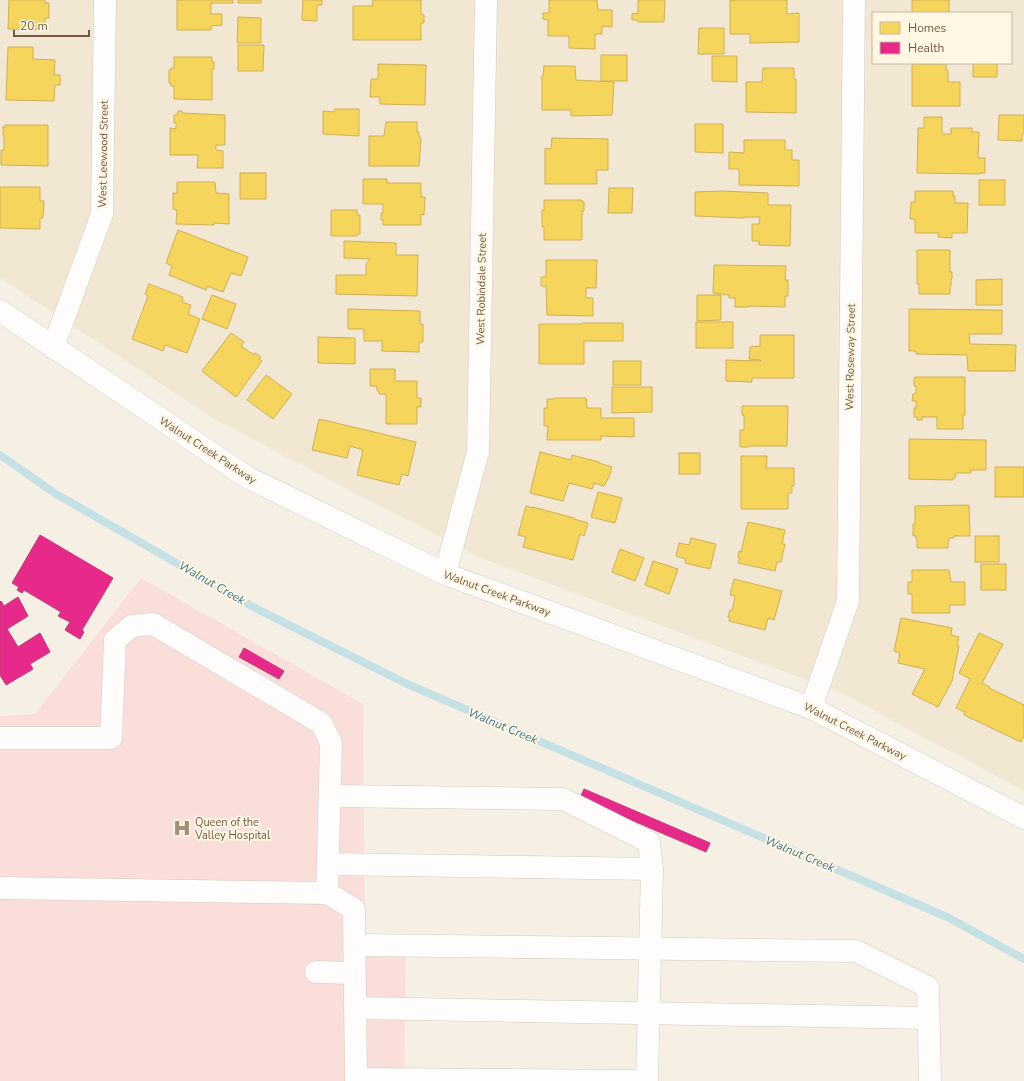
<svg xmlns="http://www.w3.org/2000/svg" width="1024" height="1081" font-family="'Nunito Sans',sans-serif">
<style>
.residential{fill:#f2e7d3;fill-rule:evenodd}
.medical{fill:#f9deda}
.homes{fill:#f6d55c;stroke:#cfb055}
.health{fill:#e7298a;stroke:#c43775}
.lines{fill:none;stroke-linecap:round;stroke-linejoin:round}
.stream{stroke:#c6e1e6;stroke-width:8}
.minor-casing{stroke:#d5cbc0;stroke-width:23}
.minor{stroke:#fefdfb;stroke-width:22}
.labels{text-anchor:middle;stroke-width:4;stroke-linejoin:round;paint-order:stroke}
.street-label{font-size:11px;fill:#735945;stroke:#fff7e4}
.poi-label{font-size:11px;fill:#735945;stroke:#fff7e4;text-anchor:start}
.water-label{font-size:12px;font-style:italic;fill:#3e7588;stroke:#fff7e4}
</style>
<rect width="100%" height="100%" fill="#f6f0e4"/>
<path class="residential" d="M0,0H1024V791L839,692L476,556L219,422L0,278ZM873,13H1011V63H873Z"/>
<polygon class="medical" points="141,578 363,704 365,941 406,943 404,1081 0,1081 0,716 35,714"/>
<g class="homes">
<polygon points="9,0 45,0 45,3 49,3 49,18 45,18 45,30 8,29"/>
<polygon points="177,0 233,0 233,3 211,3 211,14 222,14 222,25 211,26 211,30 177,30"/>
<rect x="238" y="0" width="23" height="3"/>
<polygon points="303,0 322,0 322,5 317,5 317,21 302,20"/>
<polygon points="373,0 421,0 421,14 424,15 424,23 421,23 421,40 353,40 353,6 372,6"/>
<polygon points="549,0 597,0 598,10 612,10 612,27 602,26 602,34 595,34 595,49 569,48 569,36 548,36 548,20 543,19 543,13 549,13"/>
<polygon points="638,0 665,0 664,22 638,22 638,20 632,20 632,14 638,13"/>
<polygon points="730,0 787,0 787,14 799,13 799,42 750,43 750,34 730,34"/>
<rect x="912" y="0" width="37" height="13"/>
<polygon points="238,17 261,18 261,43 237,43"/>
<polygon points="699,28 724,28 724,54 698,54"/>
<polygon points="238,45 264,45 263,71 238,71"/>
<polygon points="8,47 33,47 33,59 55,60 54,75 60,75 60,85 55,85 54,101 6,100"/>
<rect x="601" y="55" width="26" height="26"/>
<polygon points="712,56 737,56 737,82 712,81"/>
<polygon points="174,57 212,57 212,62 214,62 214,69 212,69 212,100 174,99 174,86 171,86 171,83 169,83 169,70 171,70 171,68 174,68"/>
<rect x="973" y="63" width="24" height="14"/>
<polygon points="378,64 426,65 425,105 380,104 380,97 370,97 371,79 378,79"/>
<polygon points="912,64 946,64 946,70 948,70 948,82 960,82 960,106 912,106"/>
<polygon points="544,66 575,66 576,80 614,82 612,115 571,116 571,110 542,110 542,76 543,76"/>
<polygon points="763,68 794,68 794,79 796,79 796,113 746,112 746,82 762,82"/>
<polygon points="334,109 359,109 359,136 323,134 323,111 334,112"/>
<polygon points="178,111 182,111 182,113 225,115 225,145 216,145 216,150 223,151 223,168 197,168 198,155 170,155 170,128 176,129 176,123 174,123 174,115 177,115"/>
<polygon points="999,115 1024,115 1024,134 1022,134 1022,141 998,140"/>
<polygon points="924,117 942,117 942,134 951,134 951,128 972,128 972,132 979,132 978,158 985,158 985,173 980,173 980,174 917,173 918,128 924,128"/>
<polygon points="386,122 417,122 417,132 419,132 419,136 421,138 419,166 369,166 369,136 384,136"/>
<polygon points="695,124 723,124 723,153 695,152"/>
<polygon points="5,125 48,125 48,166 1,165 1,150 4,150 4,135 3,135 3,127 5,127"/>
<polygon points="552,138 608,139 608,170 596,170 597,184 545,184 545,148 551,149"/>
<polygon points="744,140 785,140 785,150 792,150 792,160 799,160 799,186 739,185 739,169 729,169 729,152 744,153"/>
<rect x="240" y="173" width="26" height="26"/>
<polygon points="363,179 387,179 387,183 421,183 421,197 425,197 424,215 421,214 421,225 383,225 383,220 381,220 381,213 383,213 383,204 363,204"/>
<rect x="979" y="180" width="26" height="25"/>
<polygon points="177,182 215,182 216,193 229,194 229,224 214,223 214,225 176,224 177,210 173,209 173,193 177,193"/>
<polygon points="0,187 40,187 40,201 44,201 43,218 40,218 40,229 0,228"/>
<polygon points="609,188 633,188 632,213 608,213"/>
<polygon points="721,191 768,193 768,205 791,205 790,246 759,245 759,241 752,241 752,224 759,224 760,217 744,217 744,218 695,216 695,192"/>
<polygon points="915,191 953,191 953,196 955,196 955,203 968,203 967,233 952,233 952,238 938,237 939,233 915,233 915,219 910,219 911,202 915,202"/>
<polygon points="544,200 582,200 582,202 584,202 584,211 582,212 582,240 544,240 544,227 542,227 542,210 544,210"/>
<polygon points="331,210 357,210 357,215 360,215 360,234 358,234 357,236 331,236"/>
<polygon points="178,230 248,257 241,276 231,273 223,292 207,286 206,290 169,275 172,266 166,263"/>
<polygon points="344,241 396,243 396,255 418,255 417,296 336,294 336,275 366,275 366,264 370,259 344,258"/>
<polygon points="917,250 950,250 950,272 952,272 952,279 951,279 951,286 950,286 950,294 919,294 919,284 917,284"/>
<polygon points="546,260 597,260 596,288 586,288 586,298 593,298 593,316 547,315 546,286 541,286 541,277 546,277"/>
<polygon points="714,265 786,266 785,280 788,280 788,296 785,296 785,307 749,306 749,307 735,307 735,298 729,298 729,295 713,293"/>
<polygon points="1002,279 1002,305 976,305 976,280"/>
<polygon points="149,284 183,297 182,302 191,305 188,314 200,319 187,353 165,345 163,351 132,339 148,296 145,294"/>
<polygon points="212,295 236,304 227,329 202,319"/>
<polygon points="697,295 721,295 721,320 697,321"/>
<polygon points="348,309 420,311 420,324 423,324 423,342 419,342 419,352 382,351 382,341 364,341 364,329 348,329"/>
<polygon points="909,309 1002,310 1002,334 969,334 970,344 1016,345 1015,371 968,371 967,355 916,354 916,351 909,351"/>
<rect x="696" y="322" width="37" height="26"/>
<polygon points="582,323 623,323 623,341 584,341 584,364 539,364 539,324 582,324"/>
<polygon points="231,333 244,342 241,346 254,355 255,353 261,357 259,359 262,361 236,397 202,371"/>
<polygon points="760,335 794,335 794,378 752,378 752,382 726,381 726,360 761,361 760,360 749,359 750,347 760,346"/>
<polygon points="318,337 355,338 355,364 318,363"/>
<rect x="613" y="361" width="28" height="24"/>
<polygon points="370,369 395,369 395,381 417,381 417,398 421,398 421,407 417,407 417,424 386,424 386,394 379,394 379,391 377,391 377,386 370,386"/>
<polygon points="266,375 292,394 273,419 247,400"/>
<polygon points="916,377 965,377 965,415 963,415 963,429 937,429 937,417 922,417 922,420 917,420 917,417 914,417 914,408 916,408 916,401 912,401 913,394 916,393 916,386 914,386 914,378"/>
<polygon points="612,387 652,387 652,412 612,413"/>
<polygon points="554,398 586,398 587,408 601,408 601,418 634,418 634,437 601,436 601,440 547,440 548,426 544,426 544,408 547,408 547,399 554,399"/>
<polygon points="742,406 788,406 787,446 748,446 748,447 740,447 740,430 744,430 744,415 742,415"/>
<polygon points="319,419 416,442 408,476 402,474 399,485 357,475 363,450 350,446 347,458 312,450"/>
<polygon points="909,439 986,440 986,470 970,470 971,473 956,473 955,478 953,478 953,480 909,479"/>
<polygon points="540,452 571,460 572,455 599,462 599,463 612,467 609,477 604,486 594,483 592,489 569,483 563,501 530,493"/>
<rect x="679" y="453" width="21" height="21"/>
<polygon points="741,456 767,456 766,468 794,468 794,486 792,486 792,493 788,493 788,509 741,509"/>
<rect x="995" y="467" width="29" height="30"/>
<polygon points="598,492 622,498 615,523 591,517"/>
<polygon points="969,505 970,536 954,536 954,538 949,538 949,541 948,541 948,548 917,548 917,538 916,538 915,535 913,536 913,524 915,524 915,506"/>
<polygon points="526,506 533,508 533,507 574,518 574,519 588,523 584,536 580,534 573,560 523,547 526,537 518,535"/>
<polygon points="748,522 785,530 782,544 785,544 781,562 777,562 775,571 738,563 740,558 738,558 739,551 741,552"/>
<rect x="975" y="536" width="24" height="26"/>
<polygon points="691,538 716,544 710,569 685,563 686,559 676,556 679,543 689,545"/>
<polygon points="620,549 644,558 635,581 612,572"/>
<polygon points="653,561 678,569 669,594 645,585"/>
<rect x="981" y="564" width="25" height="26"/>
<polygon points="912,570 949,570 951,582 965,582 965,605 949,605 950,613 912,613 912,594 908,594 908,582 912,582"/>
<polygon points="734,579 782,591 774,620 768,618 765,630 729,621 730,618 728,617 730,610 732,611 735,596 730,595"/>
<polygon points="901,618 952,628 951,635 959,637 957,646 959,646 952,681 938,707 912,694 925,669 898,663 900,653 894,651"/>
<polygon points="979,633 1003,644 982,683 990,687 989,688 1024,705 1024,735 1021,742 964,715 965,712 956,708 970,679 959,673"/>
</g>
<g class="health">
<polygon points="40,535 113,578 82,630 84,632 80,639 65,630 70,622 58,616 61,612 24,590 22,593 17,590 19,587 12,583"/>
<polygon points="18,597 28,616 7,629 18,647 40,633 50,652 30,664 33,669 6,685 0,675 0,602 1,601 4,606"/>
<polygon points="244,648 284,671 279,679 239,657"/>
<polygon points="584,789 710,843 706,852 580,798"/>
</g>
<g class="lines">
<polyline class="stream" points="0,455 56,494 255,608 407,684 947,917 1024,959"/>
<g class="minor-casing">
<g id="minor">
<polyline points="0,311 247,477 445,574 811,708 1024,818"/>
<polyline points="53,348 102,214 105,0"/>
<polyline points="445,574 478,452 486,0"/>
<polyline points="811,708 848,601 854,0"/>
<polyline points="0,738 111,738 115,640 132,626 153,624 321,723 331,743 327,893 354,909 356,1081"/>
<polyline points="328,864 652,869 649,842 563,799 330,796"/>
<polyline points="0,888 327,893"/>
<polyline points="354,945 856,951 928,987 930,1081"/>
<polyline points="316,972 354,973"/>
<polyline points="355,1008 928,1018"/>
<polyline points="356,1079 639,1081"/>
<polyline points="647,1081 652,869"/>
</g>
</g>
<use href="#minor" class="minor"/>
</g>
<defs>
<g id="hospital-bare" transform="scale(1.38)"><path d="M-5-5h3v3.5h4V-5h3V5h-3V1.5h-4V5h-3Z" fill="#a18e7d" stroke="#fff7e4" stroke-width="2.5" paint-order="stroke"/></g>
</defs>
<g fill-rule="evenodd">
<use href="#hospital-bare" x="182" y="828"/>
</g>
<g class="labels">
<g class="street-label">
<text transform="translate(103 154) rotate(-89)" y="4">West Leewood Street</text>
<text transform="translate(481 289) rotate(-89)" y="4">West Robindale Street</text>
<text transform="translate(850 357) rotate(-89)" y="4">West Roseway Street</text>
<text transform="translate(208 450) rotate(33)" y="4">Walnut Creek Parkway</text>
<text transform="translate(497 593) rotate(20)" y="4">Walnut Creek Parkway</text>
<text transform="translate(855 731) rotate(27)" y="4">Walnut Creek Parkway</text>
</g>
<g class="poi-label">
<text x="195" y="826">Queen of the<tspan x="195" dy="13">Valley Hospital</tspan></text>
</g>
<g class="water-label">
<text transform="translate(212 583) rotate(30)" y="4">Walnut Creek</text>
<text transform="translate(503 726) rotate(23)" y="4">Walnut Creek</text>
<text transform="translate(800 854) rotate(23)" y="4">Walnut Creek</text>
</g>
</g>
<rect x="872" y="12" width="140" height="52" fill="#fff7e4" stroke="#c7b8a4"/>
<rect x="880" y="22" width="20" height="12" fill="#f6d55c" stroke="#c7b8a4"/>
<text x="908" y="32" font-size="12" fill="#735945">Homes</text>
<rect x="880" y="42" width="20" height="12" fill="#e7298a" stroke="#c7b8a4"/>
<text x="908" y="52" font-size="12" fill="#735945">Health</text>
<path d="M14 30v6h75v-6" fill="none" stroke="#735945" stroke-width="2"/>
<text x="20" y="30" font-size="12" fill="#735945" stroke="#fff7e4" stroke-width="3" paint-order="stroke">20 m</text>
</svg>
